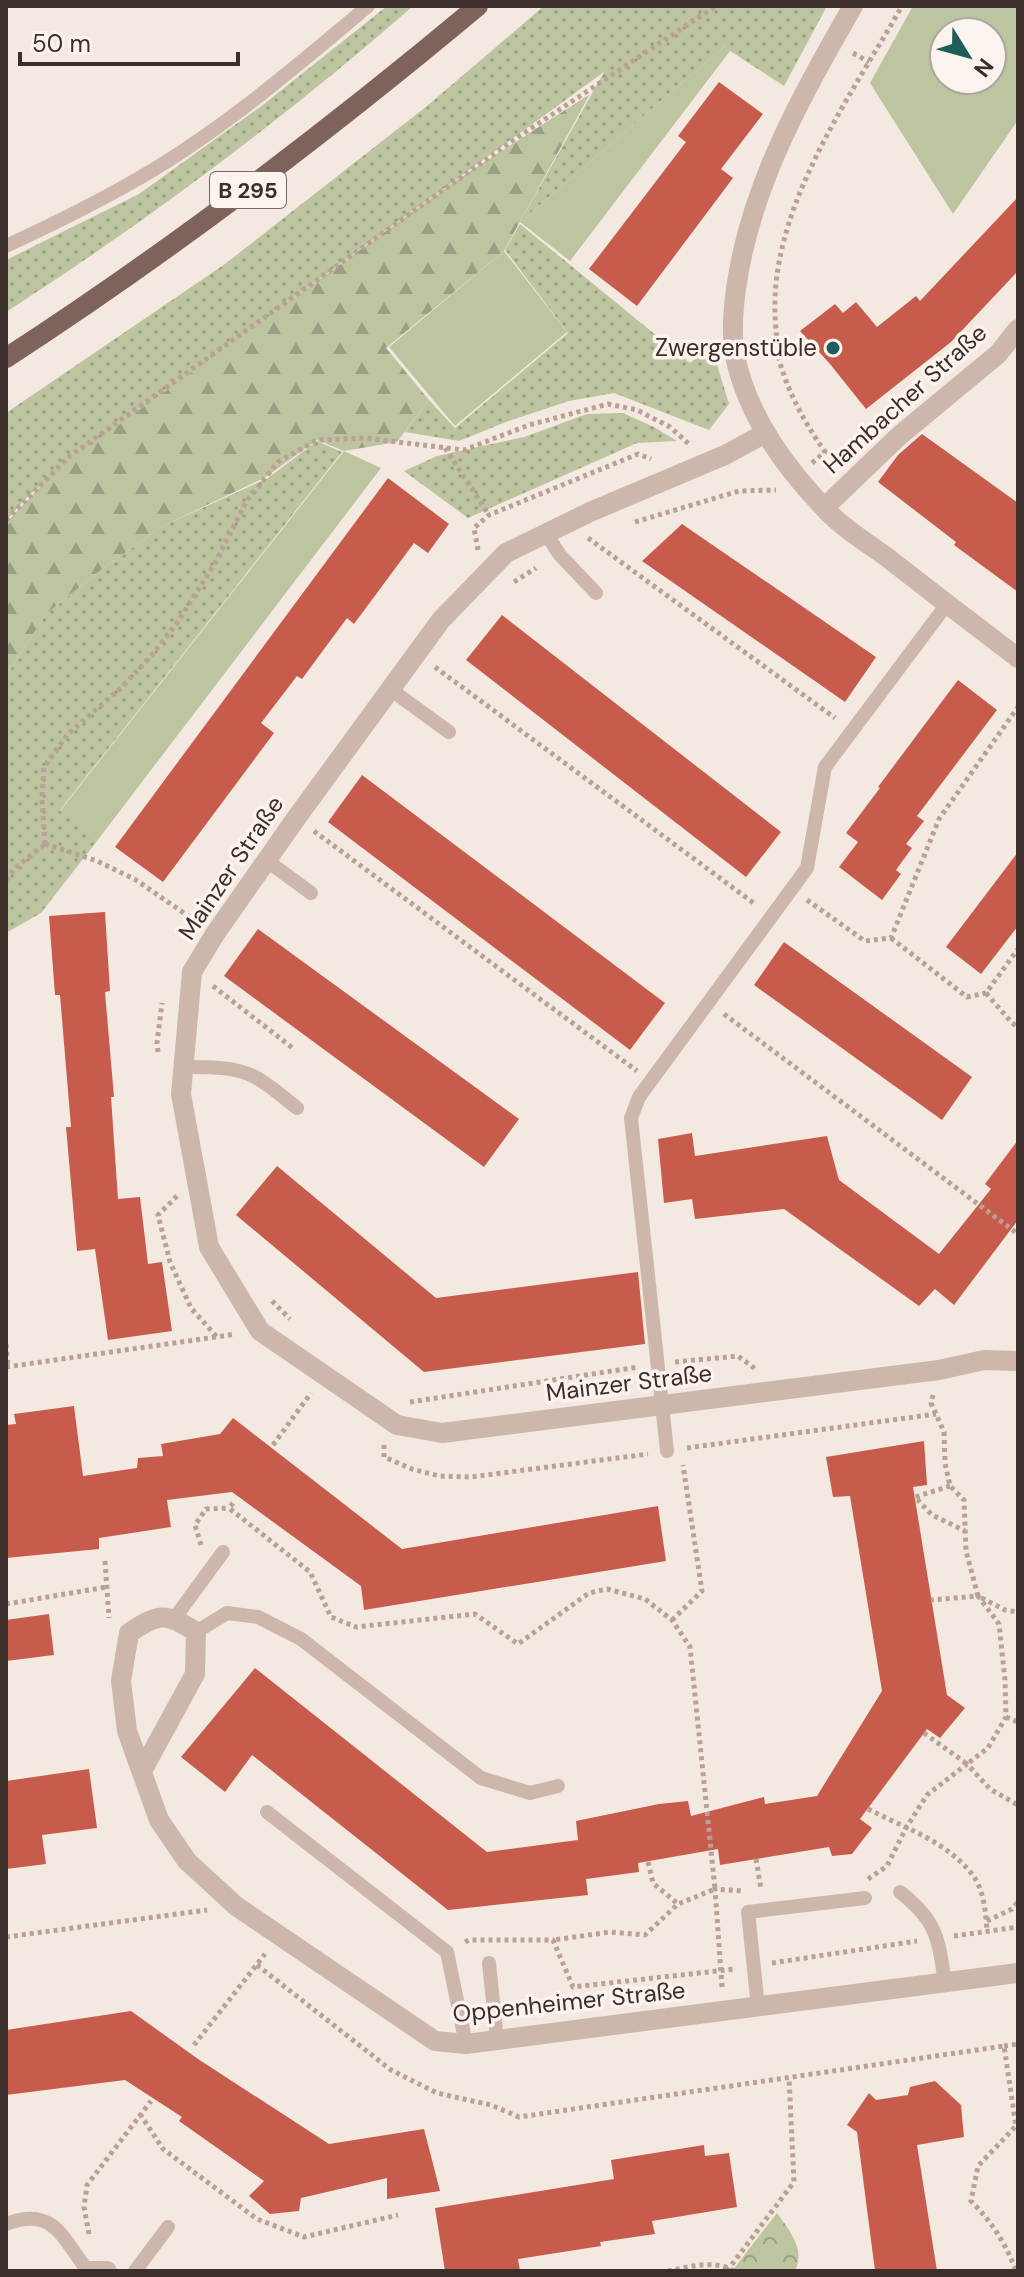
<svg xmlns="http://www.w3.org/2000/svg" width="1024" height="2277" font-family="'DM Sans',sans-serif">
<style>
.grass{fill:url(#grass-dots)}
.forest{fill:url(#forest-firs)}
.park{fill:url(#park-crowns)}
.garden{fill:#bcc4a0;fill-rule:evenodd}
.building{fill:#c75c4c}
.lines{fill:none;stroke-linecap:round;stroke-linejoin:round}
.path{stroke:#b9a196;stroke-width:5;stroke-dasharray:4 4;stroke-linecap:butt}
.lane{stroke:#cdb7ac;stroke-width:14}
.street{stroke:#cdb7ac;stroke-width:20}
.primary{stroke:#7d635c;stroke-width:20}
.poi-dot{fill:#1f5d5a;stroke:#fbf3ee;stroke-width:3}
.labels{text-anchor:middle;stroke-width:7;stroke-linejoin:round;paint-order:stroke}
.shield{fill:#fbf3ee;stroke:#756966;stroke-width:2}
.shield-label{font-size:22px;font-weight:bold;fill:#3b2e2b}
.poi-label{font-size:24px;fill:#3b2e2b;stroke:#fbf3ee;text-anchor:end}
.street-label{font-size:24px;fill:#3b2e2b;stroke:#fbf3ee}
</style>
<defs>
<pattern id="grass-dots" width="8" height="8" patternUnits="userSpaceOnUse" patternTransform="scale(2)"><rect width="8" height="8" fill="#bcc4a0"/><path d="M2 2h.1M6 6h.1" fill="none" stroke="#9aa083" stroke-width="1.8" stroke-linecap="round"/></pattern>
<pattern id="forest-firs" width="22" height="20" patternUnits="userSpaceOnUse" patternTransform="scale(2)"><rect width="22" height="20" fill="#bcc4a0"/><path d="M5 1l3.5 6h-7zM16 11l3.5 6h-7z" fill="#9aa083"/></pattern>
<pattern id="park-crowns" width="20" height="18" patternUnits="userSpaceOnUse" patternTransform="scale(2)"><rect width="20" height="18" fill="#bcc4a0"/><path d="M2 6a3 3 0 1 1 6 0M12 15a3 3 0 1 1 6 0" fill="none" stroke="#9aa083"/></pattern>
</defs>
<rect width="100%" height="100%" fill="#f4e9e1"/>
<g class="grass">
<path d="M387,6H413C285,118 149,220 6,312V260L139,194L264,104Z"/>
<polygon points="544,6 827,6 784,86 724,47 520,222 604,72 322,277 29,495 6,521 6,413 225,264 427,106"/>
<polygon points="520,224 690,363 711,345 729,404 709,430 614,393 569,401 506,422 459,441 405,432 429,400 455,428 568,333 505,250"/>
<polygon points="623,413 654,427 677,441 637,443 468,518 404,471 437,456 524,437 587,414"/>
<polygon points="317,441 342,452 60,810 97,841 41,913 6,933 6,676 46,614 106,566 165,525 268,478"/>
</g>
<polygon class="forest" points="590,94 504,251 386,348 429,400 397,442 344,451 317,440 266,477 165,525 106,566 46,614 6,676 6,523 53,473 455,181"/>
<path class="park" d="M777,2213C789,2230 806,2249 795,2271H732Z"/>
<g class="garden">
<path d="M913,6H1018V120L953,214L870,83ZM944,32H992V80H944Z"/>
<polygon points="724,47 730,51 570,261 520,222"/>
<polygon points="504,251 567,332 455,426 389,347"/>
<polygon points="344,451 381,468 97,841 60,811"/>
</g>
<g class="building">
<polygon points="719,82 763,114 721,169 733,178 637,306 589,269 686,142 678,136"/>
<polygon points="1018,197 1018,271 951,342 866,409 830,364 800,331 835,304 843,313 856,302 877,327 916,296 920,301"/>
<polygon points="922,434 1018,503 1018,592 954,545 956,542 878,482 898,455"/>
<polygon points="388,478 449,524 428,553 414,543 354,624 347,618 302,679 297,676 261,723 274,733 163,882 115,847"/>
<polygon points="682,524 876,657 845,702 642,561"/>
<polygon points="502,615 781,832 746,877 466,660"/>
<polygon points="958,680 997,710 917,816 924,821 906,844 912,848 896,870 901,874 882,900 839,867 858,842 846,833 880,788 878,787"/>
<polygon points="362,775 665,1003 630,1050 328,822"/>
<polygon points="1018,852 1018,926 981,974 946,947"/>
<polygon points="105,912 110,991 105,992 114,1097 111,1097 118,1199 140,1197 148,1264 162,1262 172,1331 108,1340 95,1249 77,1251 66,1127 71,1127 60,995 55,995 49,916"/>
<polygon points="258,929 519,1119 484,1167 224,976"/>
<polygon points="784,942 972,1077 942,1120 754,985"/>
<polygon points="692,1133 695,1156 827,1136 839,1180 939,1254 991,1189 985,1184 1018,1140 1018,1220 954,1305 935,1289 919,1306 784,1209 695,1219 692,1199 664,1203 658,1139"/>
<polygon points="277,1166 436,1298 638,1272 645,1344 424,1372 236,1215"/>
<polygon points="74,1406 83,1476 137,1468 138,1458 163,1456 161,1444 220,1434 233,1418 402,1549 658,1506 666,1561 364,1610 361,1586 232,1492 167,1500 171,1527 99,1538 99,1549 6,1558 6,1425 16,1424 14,1414"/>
<polygon points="924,1441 927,1485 913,1487 947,1695 965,1708 940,1738 927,1729 860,1819 872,1828 852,1854 832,1856 829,1847 720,1865 718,1849 638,1863 639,1872 586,1879 588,1895 448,1910 252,1755 225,1792 181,1757 255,1668 487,1852 578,1840 576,1821 659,1804 688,1801 691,1816 764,1797 765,1804 817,1796 882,1691 850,1496 833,1497 826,1457"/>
<polygon points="49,1614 54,1655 6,1661 6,1620"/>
<polygon points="89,1769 97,1828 42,1835 46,1864 6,1869 6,1781"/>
<polygon points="131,2011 198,2059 329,2144 424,2129 440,2191 387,2199 387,2178 301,2198 299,2211 270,2214 249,2196 264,2181 179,2121 182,2117 125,2080 6,2095 6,2030"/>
<polygon points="935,2081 961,2105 964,2137 917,2145 937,2271 875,2271 857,2132 847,2125 869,2093 876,2100 908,2095 910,2087"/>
<polygon points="704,2145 705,2156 729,2153 737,2207 652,2221 655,2234 600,2242 601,2246 518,2259 520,2271 445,2271 435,2208 614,2179 611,2160"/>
</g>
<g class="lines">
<g class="path">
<polyline points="853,53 869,62"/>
<polyline points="445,448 489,515"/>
<path d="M812,463L825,452C805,423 788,393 779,359C777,350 777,339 776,329C764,215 848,101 902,6"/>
<polyline points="6,520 70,456 512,141 716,6"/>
<polyline points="635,522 739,491 776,490"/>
<polyline points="588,538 835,718"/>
<polyline points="478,550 474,528 489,515 638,454 651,459"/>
<polyline points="514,582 536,568"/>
<polyline points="435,667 755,904"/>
<polyline points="314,831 637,1071"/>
<polyline points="45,844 42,798 44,767 68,734 121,688 151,656 177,623 215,563 246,502 278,462 317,440 365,438 464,450 529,425 608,404 637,410 670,427 690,445"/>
<polyline points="45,844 97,861 136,880 197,922"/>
<polyline points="6,880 15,868 45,844"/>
<polyline points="807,900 865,941 891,938 939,819 1018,707"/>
<polyline points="891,938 967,997 986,993 1018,949"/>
<polyline points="213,986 294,1049"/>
<polyline points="986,993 1012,1023 1018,1027"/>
<polyline points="724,1014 1018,1234"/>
<polyline points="158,1052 157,1043 162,1003"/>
<polyline points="177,1196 158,1215 170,1262 191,1308 217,1337 235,1334"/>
<polyline points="272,1301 290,1319"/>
<polyline points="6,1344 8,1367"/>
<polyline points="675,1362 738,1356 757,1370"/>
<polyline points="6,1367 216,1337"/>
<polyline points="933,1395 931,1403 944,1432 945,1463 950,1486 964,1500 966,1551 978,1596 1005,1610 1018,1612"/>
<polyline points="410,1402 638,1367"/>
<polyline points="273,1445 311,1393"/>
<polyline points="384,1445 384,1457 412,1469 439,1476 471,1477 648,1454"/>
<polyline points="687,1448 936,1414"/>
<polyline points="950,1486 915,1497 932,1515 965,1531"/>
<polyline points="233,1503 229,1508 310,1572 331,1617 356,1627 475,1614 518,1644 589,1593 607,1589 645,1599 672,1620 690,1647 715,1889 678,1904 645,1935 610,1932 553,1940"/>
<polyline points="201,1545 195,1525 206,1509 229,1508"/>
<polyline points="105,1561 109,1618"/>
<polyline points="6,1604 107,1587"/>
<polyline points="672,1620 702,1591 683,1465"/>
<polyline points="1006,1717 1018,1722"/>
<polyline points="924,1733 967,1764 988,1748 1006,1717 1005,1680 999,1624 978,1596 931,1600"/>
<path d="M868,1809C904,1828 948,1841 974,1877C984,1891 986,1914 987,1932"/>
<polyline points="756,1859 761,1889"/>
<polyline points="648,1862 653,1883 678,1904"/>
<polyline points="868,1879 887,1866 906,1828 927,1795 967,1764 990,1789 1018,1805"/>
<polyline points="987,1921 1012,1909 1018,1902"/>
<polyline points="954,1936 1018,1927"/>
<polyline points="6,1937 207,1910"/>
<polyline points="465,1942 469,1940 553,1940 573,1987 735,1969"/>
<polyline points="772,1963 917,1941"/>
<path d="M257,1965L391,2070L437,2093L491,2105L519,2117L1004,2046L1016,2126L978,2166L971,2201C992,2222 1006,2244 1016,2271"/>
<polyline points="722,1987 715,1889 743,1891"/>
<polyline points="194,2045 265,1954"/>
<polyline points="1004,2046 1018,2044"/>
<polyline points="140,2114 163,2149 257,2219 304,2237 398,2215"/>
<polyline points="89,2234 84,2207 87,2185 151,2101"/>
<path d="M668,2271C689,2267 714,2259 734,2271"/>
<polyline points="727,2271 794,2182 789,2078"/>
</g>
<g class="lane">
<path d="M6,246C47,227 88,207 127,185C214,137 292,70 368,6"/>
<polyline points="546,534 560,555 596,593"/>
<polyline points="390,689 449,732"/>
<polyline points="266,860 311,893"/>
<path d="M183,1067C205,1067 235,1066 255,1077C270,1085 284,1098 297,1108"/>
<polyline points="667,1451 631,1118 639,1097 807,868 825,767 947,604"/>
<polyline points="174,1619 223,1552"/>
<polyline points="196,1632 227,1613 258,1617 301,1639 481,1778 530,1793 558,1786"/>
<polyline points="267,1812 447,1952 466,2044"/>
<path d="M900,1892C938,1922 938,1938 945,1983"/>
<polyline points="489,1963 497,2040"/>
<polyline points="758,2007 748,1912 865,1898"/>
<path d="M6,2224C55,2205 63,2240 88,2271"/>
<polyline points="135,2271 168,2227"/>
</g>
<g class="street">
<path d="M853,6C802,95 750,186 736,289C733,311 731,334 735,356C748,418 787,470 830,514C847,531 869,544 888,558C931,592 975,625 1018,658"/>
<polyline points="764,434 725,455 590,512 506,553 441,620 297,817 215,934 192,972 181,1094 209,1247 260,1331 397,1425 442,1433 939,1370 984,1360 1018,1361"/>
<polyline points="825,507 899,436 998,354 1018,329"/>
<path d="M142,1771L195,1674L196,1632C166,1613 160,1612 129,1633L121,1681L127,1731L159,1820L187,1861L236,1906L435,2041L466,2044L1018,1973"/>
<polyline points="91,2271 107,2271"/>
</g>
<path class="primary" d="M6,358C171,251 327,132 478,6"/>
</g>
<circle class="poi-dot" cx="833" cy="348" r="8"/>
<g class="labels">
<rect class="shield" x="210" y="172" width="76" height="36" rx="6"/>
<g class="shield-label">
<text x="248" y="198">B 295</text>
</g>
<g class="poi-label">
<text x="817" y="356">Zwergenstüble</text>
</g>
<g class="street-label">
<text transform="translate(905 399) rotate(-42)" y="8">Hambacher Straße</text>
<text transform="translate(231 868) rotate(-56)" y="8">Mainzer Straße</text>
<text transform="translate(629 1383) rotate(-7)" y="8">Mainzer Straße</text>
<text transform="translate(569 2002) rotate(-6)" y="8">Oppenheimer Straße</text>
</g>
</g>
<rect width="1024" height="2277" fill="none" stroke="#3b2e2b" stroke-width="16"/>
<g transform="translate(968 56) rotate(127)"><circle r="38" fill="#fbf3ee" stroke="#aea4a0" stroke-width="2"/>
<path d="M0-6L14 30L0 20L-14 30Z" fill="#1f5d5a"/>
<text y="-12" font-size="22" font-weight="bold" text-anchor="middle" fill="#3b2e2b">N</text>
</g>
<path d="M20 52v12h218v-12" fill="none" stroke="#3b2e2b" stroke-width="4"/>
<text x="32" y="52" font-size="24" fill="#3b2e2b" stroke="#fbf3ee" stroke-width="6" paint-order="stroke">50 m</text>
</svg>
